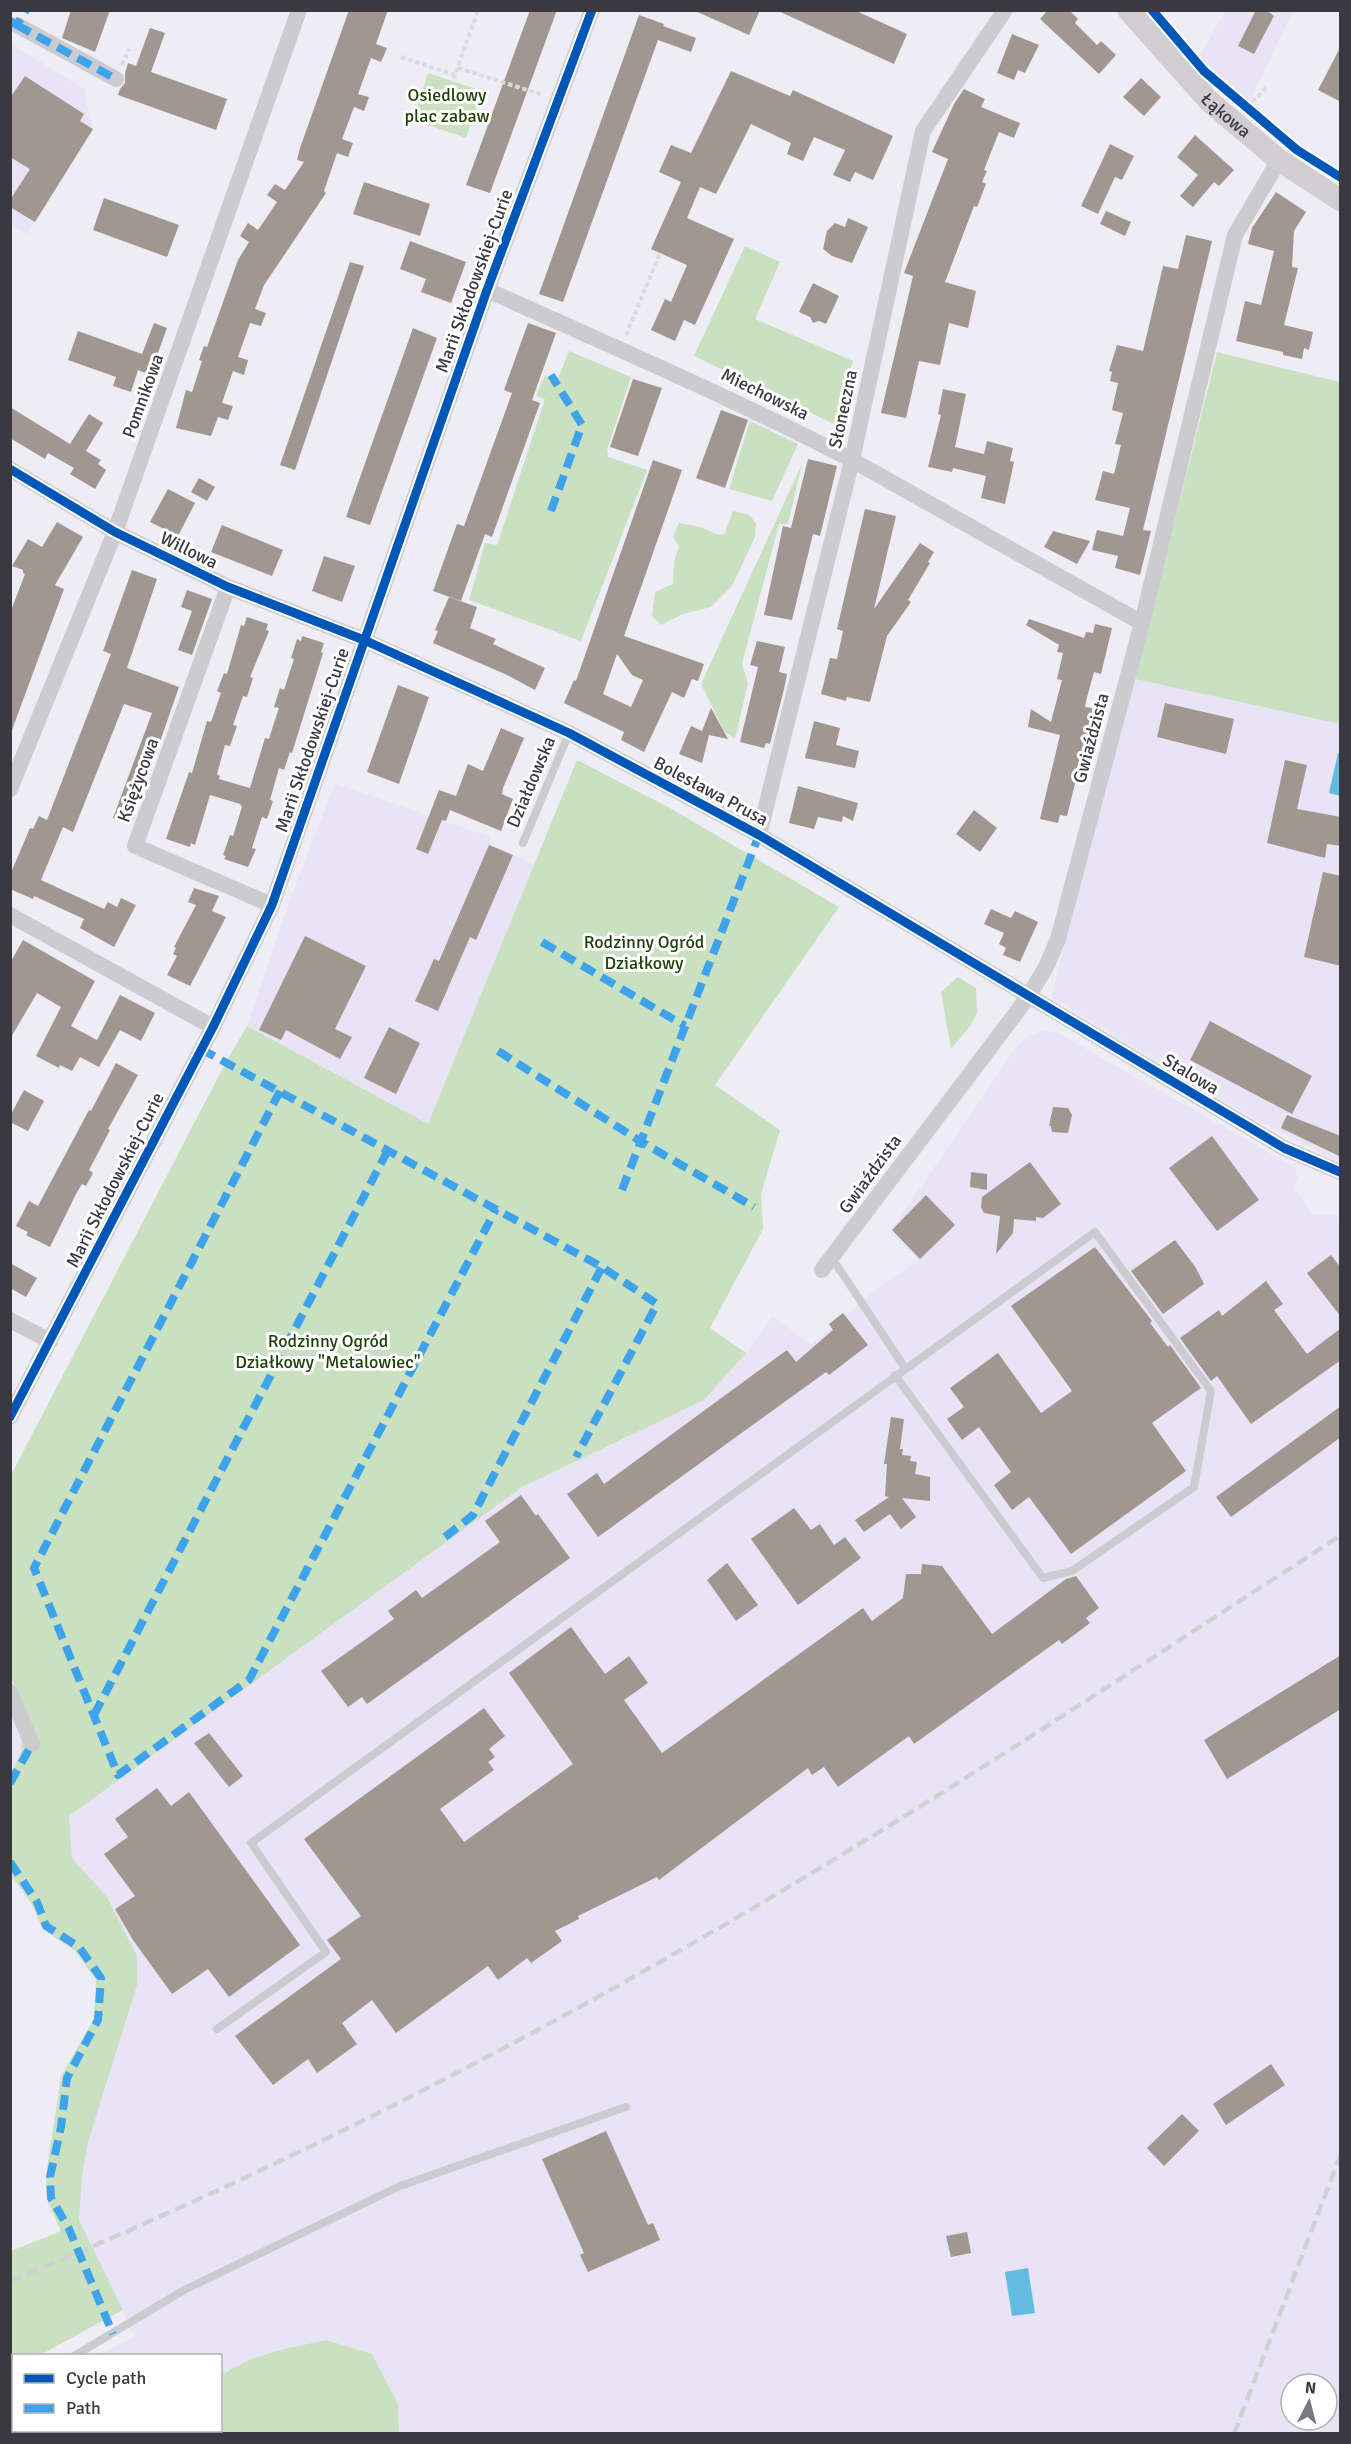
<svg xmlns="http://www.w3.org/2000/svg" width="1351" height="2444" font-family="Signika,sans-serif">
<style>
.built{fill:#e8e4f6;fill-rule:evenodd}
.green{fill:#c9e1c1}
.water{fill:#61bce0}
.building{fill:#a29691;fill-rule:evenodd}
.lines{fill:none;stroke-linecap:round;stroke-linejoin:round}
.path{stroke:#dbdbdd;stroke-width:4;stroke-dasharray:4.5 3;stroke-linecap:butt}
.service{stroke:#ccccd0;stroke-width:8}
.minor{stroke:#ccccd0;stroke-width:16}
.secondary{stroke:#d1cdd0;stroke-width:22}
.rail{stroke:#d1d1d3;stroke-width:4.5;stroke-dasharray:12 6;stroke-linecap:butt}
.quiet{stroke:#3fa3ec;stroke-width:8;stroke-dasharray:15 8;stroke-linecap:butt}
.cycleway-casing{stroke:#fff;stroke-width:13}
.cycleway{stroke:#0057b8;stroke-width:9}
.labels{text-anchor:middle;stroke-width:6;stroke-linejoin:round;paint-order:stroke}
.park-label{font-size:18px;fill:#1f4208;stroke:#fff}
.street-label{font-size:18px;fill:#3b3940;stroke:#fff}
</style>
<rect width="100%" height="100%" fill="#eeecf5"/>
<g class="built">
<polygon points="1225,11 1293,11 1247,106 1238,108 1194,67"/>
<polygon points="10,43 84,89 92,125 27,234 11,225"/>
<polygon points="1135,679 1340,724 1340,1163 1246,1114 1051,997"/>
<polygon points="335,783 490,837 489,844 536,865 428,1125 247,1026 291,897"/>
<path d="M1040,1031L1056,1032L1295,1167L1298,1179L1294,1187L1312,1214L1334,1215L1340,1218V2433L11,2434L10,2406L13,2404L14,2430H220V2356L99,2355L134,2336L79,2220L82,2176L88,2142L107,1897L72,1858L69,1816L522,1486L704,1400L746,1353L773,1316L811,1345L879,1287L919,1260L890,1232L1017,1046L1028,1036ZM1291,2384H1327V2420H1291Z"/>
<polygon points="10,1709 22,1739 22,1749 11,1777"/>
</g>
<g class="green">
<polygon points="428,73 482,91 466,138 413,120"/>
<polygon points="745,246 780,262 755,319 853,361 834,424 694,356"/>
<polygon points="569,351 631,377 607,450 608,457 647,470 581,641 469,600 485,543 497,545 545,399 536,396 545,375 557,381"/>
<polygon points="1217,352 1340,382 1340,724 1135,679"/>
<polygon points="750,421 798,444 772,501 729,489"/>
<polygon points="802,464 788,524 779,524 742,664 748,683 735,739 724,731 701,684"/>
<polygon points="733,511 749,515 756,523 755,537 732,586 711,607 683,614 661,625 652,616 655,592 673,584 674,562 679,546 673,537 679,523 700,527 719,535 725,533"/>
<polygon points="577,760 668,807 839,907 715,1085 780,1130 761,1194 763,1229 710,1328 746,1353 704,1400 522,1487 69,1816 72,1858 107,1897 137,1956 137,1985 88,2142 82,2177 79,2220 123,2310 40,2355 14,2356 13,2370 11,2371 11,2251 61,2231 48,2202 46,2176 61,2076 94,2019 96,1980 75,1951 43,1929 31,1903 11,1875 11,1777 22,1749 22,1739 38,1744 11,1677 11,1475 226,1062 247,1026 428,1124"/>
<polygon points="958,977 976,988 977,1013 971,1025 951,1049 941,992"/>
<path d="M326,2340L372,2354L398,2404L399,2433H186L187,2431L220,2430L221,2376C255,2353 286,2349 326,2340Z"/>
</g>
<g class="water">
<polygon points="1338,753 1340,753 1340,796 1329,793"/>
<polygon points="1028,2268 1035,2313 1012,2316 1005,2272"/>
</g>
<g class="building">
<polygon points="71,10 110,10 95,52 62,38"/>
<polygon points="349,10 388,10 376,44 387,48 381,62 371,58 358,94 369,97 364,111 354,107 342,139 353,143 348,157 337,153 324,191 326,193 264,285 255,309 266,313 261,326 250,323 238,357 248,360 244,375 233,371 222,403 233,406 228,420 218,417 211,436 176,428 186,390 192,392 202,361 199,360 204,346 207,347 238,260 249,242 240,236 248,223 258,230 277,202 267,195 275,184 285,190 304,162 297,160 300,148"/>
<polygon points="530,10 557,10 490,193 466,185"/>
<polygon points="693,10 760,10 749,35"/>
<polygon points="776,10 854,10 907,34 894,64"/>
<polygon points="1048,10 1069,10 1078,19 1075,23 1097,45 1101,41 1116,55 1099,74 1040,19"/>
<polygon points="1256,10 1266,10 1274,16 1254,54 1238,46"/>
<polygon points="639,15 664,24 663,26 696,38 691,52 658,40 563,302 539,294"/>
<polygon points="150,28 165,33 151,72 227,99 216,130 118,95 120,89 125,83 125,73 128,63 136,66"/>
<polygon points="1012,34 1039,45 1025,73 1018,70 1014,80 997,73"/>
<polygon points="1341,46 1341,102 1318,90"/>
<polygon points="731,71 790,96 793,90 893,136 873,180 855,172 850,182 833,175 845,150 814,137 803,161 787,154 791,143 751,124 716,194 700,187 687,218 734,239 695,325 684,320 675,341 651,330 665,299 671,302 687,265 651,249 681,182 659,172 671,145 691,153"/>
<polygon points="25,76 84,114 80,121 93,129 35,222 10,207 10,200 30,169 10,157 10,98"/>
<polygon points="1141,78 1161,97 1144,116 1123,97"/>
<polygon points="964,89 985,99 981,107 1020,123 1014,138 999,132 984,170 987,171 982,182 986,184 977,207 974,206 945,282 976,291 968,328 949,323 940,365 919,361 906,418 881,413 913,276 904,273 948,159 932,152 954,104"/>
<polygon points="1195,135 1234,170 1219,186 1214,182 1193,207 1180,196 1198,175 1177,157"/>
<polygon points="1110,144 1134,156 1122,180 1115,177 1098,214 1081,206"/>
<polygon points="364,182 430,204 420,236 353,214"/>
<polygon points="1276,192 1306,212 1294,231 1292,267 1298,268 1284,325 1313,332 1309,350 1304,348 1302,359 1283,355 1283,352 1236,341 1245,301 1261,305 1274,251 1248,244 1252,228"/>
<polygon points="104,198 179,225 167,257 93,230"/>
<polygon points="1106,211 1131,222 1125,236 1100,224"/>
<polygon points="848,218 868,227 852,263 832,256 823,249 827,231 835,223 845,227"/>
<polygon points="1186,235 1212,241 1143,530 1151,531 1140,575 1115,568 1118,556 1092,550 1097,530 1123,536 1130,508 1095,500 1103,471 1114,474 1121,445 1115,444 1123,413 1112,410 1118,383 1110,381 1112,372 1109,371 1117,345 1143,351 1163,266 1178,269"/>
<polygon points="410,241 466,262 451,303 421,292 426,279 400,269"/>
<polygon points="350,262 364,266 295,470 280,465"/>
<polygon points="813,283 839,296 826,324 819,321 813,323 810,317 799,312"/>
<polygon points="154,323 167,328 150,375 138,370 131,392 113,386 116,377 68,360 78,331 142,354"/>
<polygon points="528,323 556,333 532,400 540,403 492,537 485,534 461,601 433,591 457,524 464,526 512,393 504,390"/>
<polygon points="413,328 437,338 370,525 346,517"/>
<polygon points="633,379 662,388 638,456 610,447"/>
<polygon points="943,389 966,394 955,447 984,454 987,441 1013,448 1010,461 1014,462 1005,504 981,498 986,476 953,468 952,472 928,467 941,415 938,414"/>
<polygon points="10,407 70,444 89,414 103,423 86,451 101,460 98,464 106,470 95,489 70,474 74,468 48,453 45,459 10,438"/>
<polygon points="721,410 748,420 725,488 696,478"/>
<polygon points="808,459 837,466 820,536 813,534 792,620 764,615 783,526 791,528"/>
<path d="M653,460L682,470L624,636L704,664L698,681L692,679L684,698L672,692L644,752L621,740L624,732L564,703L574,680L576,681ZM617,654L632,675L643,680L631,707L603,694Z"/>
<polygon points="199,478 215,487 207,501 191,492"/>
<polygon points="168,489 195,503 178,536 150,522"/>
<polygon points="865,509 896,516 874,609 920,543 934,552 928,562 930,563 908,600 911,602 887,636 870,702 847,697 846,701 821,694 830,658 837,659 843,631 837,629"/>
<polygon points="57,522 83,537 55,585 64,589 12,730 10,729 10,613 25,574 23,573 23,570 12,566 28,539 42,547"/>
<polygon points="222,525 283,550 272,576 211,552"/>
<polygon points="1053,531 1090,541 1077,564 1044,547"/>
<polygon points="324,556 355,566 342,602 312,591"/>
<polygon points="132,570 157,579 127,668 179,687 131,825 113,818 152,713 124,704 73,832 63,827 41,880 104,909 108,902 117,907 121,898 136,905 114,947 80,928 84,919 34,896 33,899 10,889 10,875 30,828 33,829 39,816 47,820 111,654 103,651"/>
<polygon points="187,590 212,599 192,655 178,650 192,611 181,607"/>
<polygon points="449,597 477,607 470,628 496,639 493,644 545,668 535,690 505,674 433,643 438,631 435,630"/>
<polygon points="247,617 268,624 266,630 269,631 250,677 253,678 247,697 243,696 233,725 237,726 230,746 225,745 217,774 220,776 219,779 250,788 265,738 269,739 274,723 279,708 274,707 280,688 284,690 294,659 291,658 297,639 301,641 302,636 324,643 321,652 323,653 292,753 290,752 284,770 279,768 270,800 273,801 267,819 262,817 252,848 256,849 248,867 224,859 226,856 223,855 230,835 233,836 242,807 240,804 210,795 195,845 191,843 190,847 166,839 189,772 192,773 207,721 211,722 221,693 217,691 224,673 227,674 241,625 244,626"/>
<polygon points="1029,619 1084,638 1086,632 1093,633 1095,624 1112,628 1101,674 1094,672 1086,701 1085,707 1092,708 1092,715 1067,816 1060,815 1058,823 1040,819 1060,735 1028,727 1031,709 1051,722 1062,680 1057,679 1063,653 1057,652 1059,645 1026,625"/>
<polygon points="757,641 785,647 779,672 787,674 784,689 770,744 766,743 764,748 740,742 758,667 750,665"/>
<polygon points="398,685 429,697 399,784 367,772"/>
<polygon points="1165,703 1234,719 1226,754 1157,737"/>
<polygon points="711,708 728,739 709,735 702,763 679,754 691,726 702,731"/>
<polygon points="814,721 840,728 836,745 859,751 855,768 805,758"/>
<polygon points="501,728 524,738 503,788 502,794 513,799 501,831 450,810 446,821 442,820 428,854 416,849 439,790 456,796 468,764 483,771"/>
<polygon points="1285,760 1307,765 1297,809 1341,817 1341,846 1327,844 1325,858 1267,843"/>
<polygon points="798,786 858,803 853,821 843,816 842,822 818,817 814,829 789,823"/>
<polygon points="974,810 997,828 980,852 956,834"/>
<polygon points="489,845 513,855 476,940 470,937 438,1011 415,1001 434,959 439,961"/>
<polygon points="1323,872 1341,876 1341,966 1304,957"/>
<polygon points="194,888 219,896 212,911 226,917 190,986 167,975 177,956 173,954 176,948 174,947 196,905 188,902"/>
<polygon points="991,909 1011,918 1015,911 1038,922 1020,962 1003,955 1006,948 999,944 1004,933 984,924"/>
<polygon points="305,936 366,966 335,1029 352,1037 340,1059 286,1030 281,1040 259,1030"/>
<polygon points="23,940 95,981 71,1026 97,1040 120,995 155,1013 141,1041 120,1030 99,1067 80,1057 72,1071 60,1065 59,1068 36,1056 61,1007 37,993 10,1039 10,963"/>
<polygon points="1210,1021 1312,1076 1292,1114 1190,1060"/>
<polygon points="389,1027 420,1043 396,1094 364,1078"/>
<polygon points="116,1063 138,1075 108,1129 110,1130 89,1170 93,1173 86,1186 82,1184 76,1194 50,1247 26,1235 28,1232 16,1226 29,1201 38,1206 89,1110 91,1111"/>
<polygon points="24,1090 44,1101 28,1131 10,1122 10,1116"/>
<polygon points="1053,1107 1068,1108 1072,1115 1068,1133 1052,1132 1051,1126 1049,1126"/>
<polygon points="1287,1115 1341,1136 1341,1157 1281,1128"/>
<polygon points="1212,1136 1259,1200 1217,1231 1169,1168"/>
<polygon points="1030,1162 1061,1204 1043,1218 1036,1217 1036,1221 1014,1219 1013,1233 996,1254 1000,1216 984,1213 981,1207 982,1197"/>
<polygon points="971,1172 987,1174 987,1190 970,1187"/>
<polygon points="926,1195 955,1225 920,1259 892,1230"/>
<polygon points="1175,1240 1196,1268 1204,1284 1163,1314 1131,1271"/>
<polygon points="1095,1247 1152,1321 1150,1323 1168,1347 1170,1345 1201,1388 1152,1423 1186,1471 1071,1554 1029,1497 1012,1510 994,1485 1011,1472 979,1427 962,1440 947,1419 964,1407 950,1388 998,1353 1041,1413 1072,1391 1011,1306"/>
<polygon points="1331,1255 1341,1268 1341,1317 1307,1273"/>
<polygon points="10,1263 37,1278 26,1297 10,1288"/>
<polygon points="1266,1281 1283,1304 1274,1310 1307,1354 1341,1328 1341,1360 1251,1424 1217,1376 1211,1381 1180,1338 1219,1310 1222,1316"/>
<polygon points="843,1313 868,1345 829,1375 826,1372 598,1537 567,1494 597,1473 604,1484 787,1350 796,1362 833,1330 829,1324"/>
<polygon points="1341,1406 1341,1437 1231,1517 1216,1497"/>
<polygon points="891,1417 904,1419 900,1449 903,1449 902,1455 911,1456 910,1461 917,1462 915,1474 930,1477 930,1501 902,1498 916,1517 901,1529 890,1514 864,1532 855,1520 889,1497 885,1496 887,1464 884,1464"/>
<polygon points="521,1495 536,1516 538,1514 570,1558 367,1704 362,1697 348,1707 321,1671 394,1619 388,1611 416,1590 422,1598 500,1542 485,1521"/>
<polygon points="794,1508 811,1530 820,1524 834,1545 845,1537 861,1558 798,1605 751,1539"/>
<polygon points="727,1563 758,1605 736,1621 707,1580"/>
<polygon points="922,1564 942,1566 992,1634 1066,1579 1076,1576 1099,1608 1086,1618 1090,1623 1062,1644 1059,1640 914,1744 909,1736 838,1787 824,1767 812,1775 808,1768 659,1880 657,1877 578,1916 579,1919 555,1931 562,1941 531,1963 527,1958 498,1980 488,1966 396,2033 372,2000 342,2023 357,2044 317,2073 308,2059 273,2085 235,2036 341,1959 327,1940 361,1916 304,1839 484,1708 505,1736 489,1749 495,1757 488,1762 494,1770 440,1809 464,1842 573,1764 509,1673 571,1627 605,1674 629,1656 648,1683 624,1700 662,1753 863,1608 872,1621 903,1598 906,1574 921,1574"/>
<polygon points="1341,1655 1341,1709 1227,1779 1204,1740"/>
<polygon points="209,1733 243,1776 229,1787 194,1743"/>
<polygon points="157,1788 171,1806 189,1792 300,1945 229,1997 208,1969 172,1994 133,1940 115,1909 135,1896 104,1854 128,1837 115,1819"/>
<polygon points="1271,2064 1285,2085 1226,2125 1213,2104"/>
<polygon points="1182,2114 1199,2131 1164,2166 1147,2148"/>
<polygon points="606,2131 648,2225 653,2223 660,2240 588,2272 580,2255 584,2253 542,2159"/>
<polygon points="967,2232 971,2253 951,2257 946,2236"/>
</g>
<g class="lines">
<g class="path">
<polyline points="401,57 455,75 478,10"/>
<polyline points="122,65 129,49"/>
<polyline points="458,68 543,95"/>
<polyline points="1247,107 1268,86"/>
<polyline points="443,122 455,75"/>
<polyline points="626,335 660,253"/>
</g>
<g class="service">
<polyline points="523,843 569,733"/>
<polyline points="832,1258 905,1368"/>
<polyline points="217,2029 326,1952 251,1843 1095,1232 1211,1391 1194,1487 1072,1571 1043,1578 895,1375"/>
<polyline points="74,2356 184,2290 400,2186 626,2107"/>
<polyline points="10,2391 14,2389"/>
</g>
<g class="minor">
<polyline points="17,25 116,79"/>
<path d="M487,290C610,345 732,398 852,460L1142,623"/>
<polyline points="10,469 115,532 228,587 364,640 569,733 759,835 1284,1148 1340,1172"/>
<polyline points="228,587 135,846 272,905"/>
<polyline points="10,789 115,532 299,10"/>
<polyline points="759,835 852,460 923,131 1005,10"/>
<polyline points="10,915 213,1027"/>
<polyline points="822,1270 1028,997 1046,967 1058,939 1142,623 1235,235 1279,160"/>
<polyline points="10,1320 50,1341"/>
<polyline points="10,1417 213,1027 272,905 487,290 592,10"/>
<polyline points="10,1692 32,1744"/>
</g>
<path class="secondary" id="s1" d="M1128,10L1209,101L1279,160L1340,200"/>
<g class="rail">
<path d="M10,2281C273,2173 526,2043 770,1898C964,1783 1151,1658 1340,1536"/>
<polyline points="1234,2434 1340,2156"/>
</g>
<g class="quiet">
<polyline points="10,21 17,25 26,10"/>
<polyline points="17,25 116,79"/>
<polyline points="551,511 582,425 551,375"/>
<polyline points="542,942 685,1026"/>
<polyline points="201,1049 602,1267 657,1304 576,1457"/>
<polyline points="498,1051 640,1141 754,1207"/>
<polyline points="280,1091 34,1568 118,1775 249,1680 496,1209"/>
<polyline points="622,1190 759,835"/>
<polyline points="445,1537 473,1515 602,1267"/>
<polyline points="94,1715 388,1150"/>
<polyline points="10,1783 32,1744"/>
<polyline points="10,1862 37,1902 46,1926 79,1947 101,1978 98,2020 67,2078 61,2127 50,2177 51,2198 69,2229 113,2334"/>
</g>
<g class="cycleway-casing">
<g id="cycleway">
<polyline points="1152,10 1204,71 1297,150 1340,177"/>
<polyline points="10,469 115,532 228,587 364,640 569,733 759,835 1284,1148 1340,1172"/>
<polyline points="10,1417 213,1027 272,905 487,290 592,10"/>
</g>
</g>
<use href="#cycleway" class="cycleway"/>
</g>
<g class="labels">
<g class="park-label">
<text x="447" y="101">Osiedlowy<tspan x="447" dy="21">plac zabaw</tspan></text>
<text x="644" y="948">Rodzinny Ogród<tspan x="644" dy="21">Działkowy</tspan></text>
<text x="328" y="1347">Rodzinny Ogród<tspan x="328" dy="21">Działkowy "Metalowiec"</tspan></text>
</g>
<g class="street-label">
<text dy="6" stroke="none"><textPath href="#s1" startOffset="144">Łąkowa</textPath></text>
<text transform="translate(474 281) rotate(-70)" y="6">Marii Skłodowskiej-Curie</text>
<text transform="translate(765 394) rotate(26)" y="6">Miechowska</text>
<text transform="translate(143 396) rotate(-70)" y="6">Pomnikowa</text>
<text transform="translate(843 409) rotate(-78)" y="6">Słoneczna</text>
<text transform="translate(189 550) rotate(26)" y="6">Willowa</text>
<text transform="translate(1091 738) rotate(-75)" y="6">Gwiaździsta</text>
<text transform="translate(312 740) rotate(-71)" y="6">Marii Skłodowskiej-Curie</text>
<text transform="translate(138 780) rotate(-70)" y="6">Księżycowa</text>
<text transform="translate(531 782) rotate(-67)" y="6">Działdowska</text>
<text transform="translate(711 791) rotate(28)" y="6">Bolesława Prusa</text>
<text transform="translate(1191 1074) rotate(31)" y="6">Stalowa</text>
<text transform="translate(870 1174) rotate(-54)" y="6">Gwiaździsta</text>
<text transform="translate(115 1180) rotate(-63)" y="6">Marii Skłodowskiej-Curie</text>
</g>
</g>
<rect width="1351" height="2444" fill="none" stroke="#3b3940" stroke-width="24"/>
<rect x="12" y="2354" width="210" height="78" fill="#ffffff" stroke="#b1b0b3" stroke-width="1.5"/>
<rect x="24" y="2374" width="30" height="9" fill="#0057b8" stroke="#b1b0b3" stroke-width="1.5"/>
<text x="66" y="2384" font-size="18" fill="#3b3940">Cycle path</text>
<rect x="24" y="2404" width="30" height="9" fill="#3fa3ec" stroke="#b1b0b3" stroke-width="1.5"/>
<text x="66" y="2414" font-size="18" fill="#3b3940">Path</text>
<g transform="translate(1309 2402) rotate(6)"><circle r="28" fill="#ffffff" stroke="#b1b0b3" stroke-width="1.5"/>
<path d="M0-4.5L10 22L0 15L-10 22Z" fill="#7a787f"/>
<text y="-9" font-size="16" font-weight="bold" text-anchor="middle" fill="#3b3940">N</text>
</g>
</svg>
